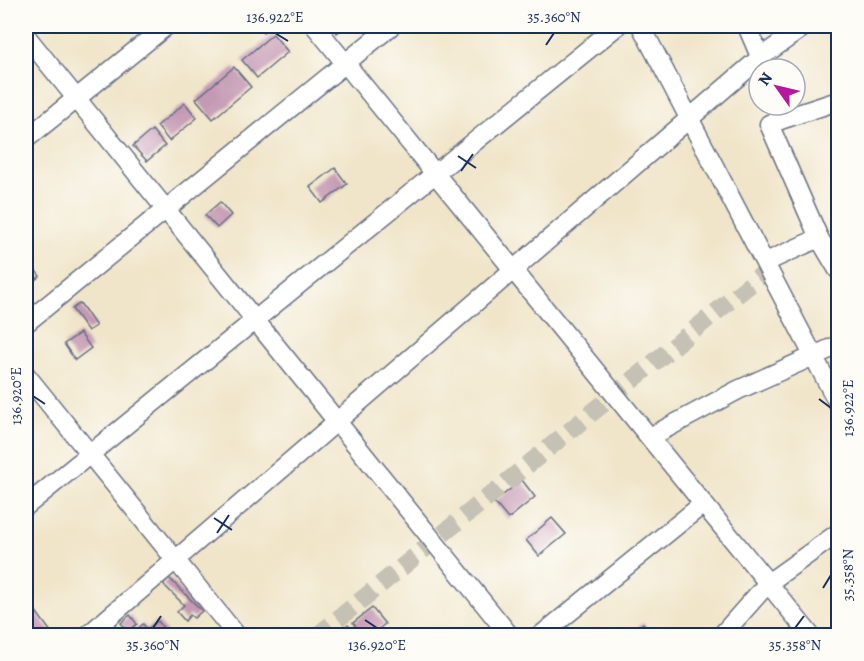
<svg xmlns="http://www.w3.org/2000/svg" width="864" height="661" font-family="Alegreya,serif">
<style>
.building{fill:#c499b4}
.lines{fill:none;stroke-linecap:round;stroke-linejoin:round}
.minor-tunnel{stroke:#c5c1b4;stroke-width:18;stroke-dasharray:18 9;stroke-linecap:butt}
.minor-casing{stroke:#666f83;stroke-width:21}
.minor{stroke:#fff;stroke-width:18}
.ticks{fill:none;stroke:#1b2f5e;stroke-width:2}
.neatline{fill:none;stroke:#1b2f5e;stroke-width:2}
.ticks-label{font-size:15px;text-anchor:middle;fill:#1b2f5e}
</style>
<rect width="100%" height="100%" fill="#fdfcf7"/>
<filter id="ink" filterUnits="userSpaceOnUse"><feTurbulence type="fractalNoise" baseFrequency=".0167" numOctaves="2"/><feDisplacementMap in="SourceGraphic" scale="12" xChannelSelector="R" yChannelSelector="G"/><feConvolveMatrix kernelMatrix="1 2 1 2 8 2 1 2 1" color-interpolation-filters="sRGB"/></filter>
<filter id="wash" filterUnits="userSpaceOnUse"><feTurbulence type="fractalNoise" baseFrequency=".008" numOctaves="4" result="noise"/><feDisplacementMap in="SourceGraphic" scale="24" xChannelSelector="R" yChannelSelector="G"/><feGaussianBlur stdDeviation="1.35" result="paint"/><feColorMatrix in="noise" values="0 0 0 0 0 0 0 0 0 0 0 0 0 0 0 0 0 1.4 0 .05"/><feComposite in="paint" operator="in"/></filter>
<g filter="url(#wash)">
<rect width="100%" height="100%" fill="#f0e5c9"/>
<g id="blocks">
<g class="building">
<polygon points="258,26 272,26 263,32"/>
<polygon points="331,26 346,26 337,33"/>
<polygon points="273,34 288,52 257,78 242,60"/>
<polygon points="234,67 251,87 213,119 196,99"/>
<polygon points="185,103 197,118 169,141 157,126"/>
<polygon points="152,130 165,146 147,161 133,146"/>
<polygon points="335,168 347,184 322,203 310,187"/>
<polygon points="220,202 231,215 217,228 205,215"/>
<polygon points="26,258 40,276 26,287"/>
<polygon points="80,303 96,326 88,331 72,309"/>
<polygon points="80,333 91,348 75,360 64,344"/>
<polygon points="522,480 535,497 508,519 494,502"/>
<polygon points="552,518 566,534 539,556 526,540"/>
<polygon points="169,578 202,611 194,618 190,615 185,621 177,612 184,605 163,584"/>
<polygon points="26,598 54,636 29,636 26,631"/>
<polygon points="372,608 385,624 370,636 363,636 353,623"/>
<polygon points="130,615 137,624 128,631 121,623"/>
<polygon points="158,621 169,636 129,636 143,624 147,629"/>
<polygon points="643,623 653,636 627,636"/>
<polygon points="348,625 357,636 338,636 337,634"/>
</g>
</g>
</g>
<g filter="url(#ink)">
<use href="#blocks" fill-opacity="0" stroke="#666f83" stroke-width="1.5"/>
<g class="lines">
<polyline class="minor-tunnel" points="317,636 769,269"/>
<g class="minor-casing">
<g id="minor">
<polyline points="315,26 811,636"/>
<polyline points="641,26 838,403"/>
<polyline points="747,26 765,68"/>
<polyline points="26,36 510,636"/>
<polyline points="783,105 789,117 769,124 819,238 838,270"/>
<polyline points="789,117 838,101"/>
<polyline points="26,139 166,26"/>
<polyline points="766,262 819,238"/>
<polyline points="26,323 391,26"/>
<polyline points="26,375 237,636"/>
<polyline points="650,437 738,390 838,345"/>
<polyline points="26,506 617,26"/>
<polyline points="87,636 761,57 805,26"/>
<polyline points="540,636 703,504"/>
<polyline points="721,636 768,583 838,533"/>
</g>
</g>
<use href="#minor" class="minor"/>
</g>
</g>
<path class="ticks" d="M275,33L288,41M546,45L554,33M458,156L476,168M461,171L473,154M33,396L45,404M819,399L831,408M214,518L232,530M217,533L229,515M823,588L831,575M365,620L377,628M153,628L161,616M795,628L804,616"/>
<rect width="864" height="661" fill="none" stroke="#fdfcf7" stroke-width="66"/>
<g transform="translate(777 87) rotate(304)"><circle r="28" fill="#fdfcf7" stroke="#a3aaba" stroke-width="1.5"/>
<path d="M0-4.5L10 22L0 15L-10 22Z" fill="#b5179e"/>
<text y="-9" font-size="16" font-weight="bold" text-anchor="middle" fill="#1b2f5e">N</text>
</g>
<rect x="33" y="33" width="798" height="595" class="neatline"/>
<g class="ticks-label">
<text x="275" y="22">136.922°E</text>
<text x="554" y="22">35.360°N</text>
<text transform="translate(16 396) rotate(-90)" y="5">136.920°E</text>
<text transform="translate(848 408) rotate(-90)" y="5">136.922°E</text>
<text transform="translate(848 575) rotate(-90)" y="5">35.358°N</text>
<text x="153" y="650">35.360°N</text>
<text x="377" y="650">136.920°E</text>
<text x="795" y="650">35.358°N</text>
</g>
</svg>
